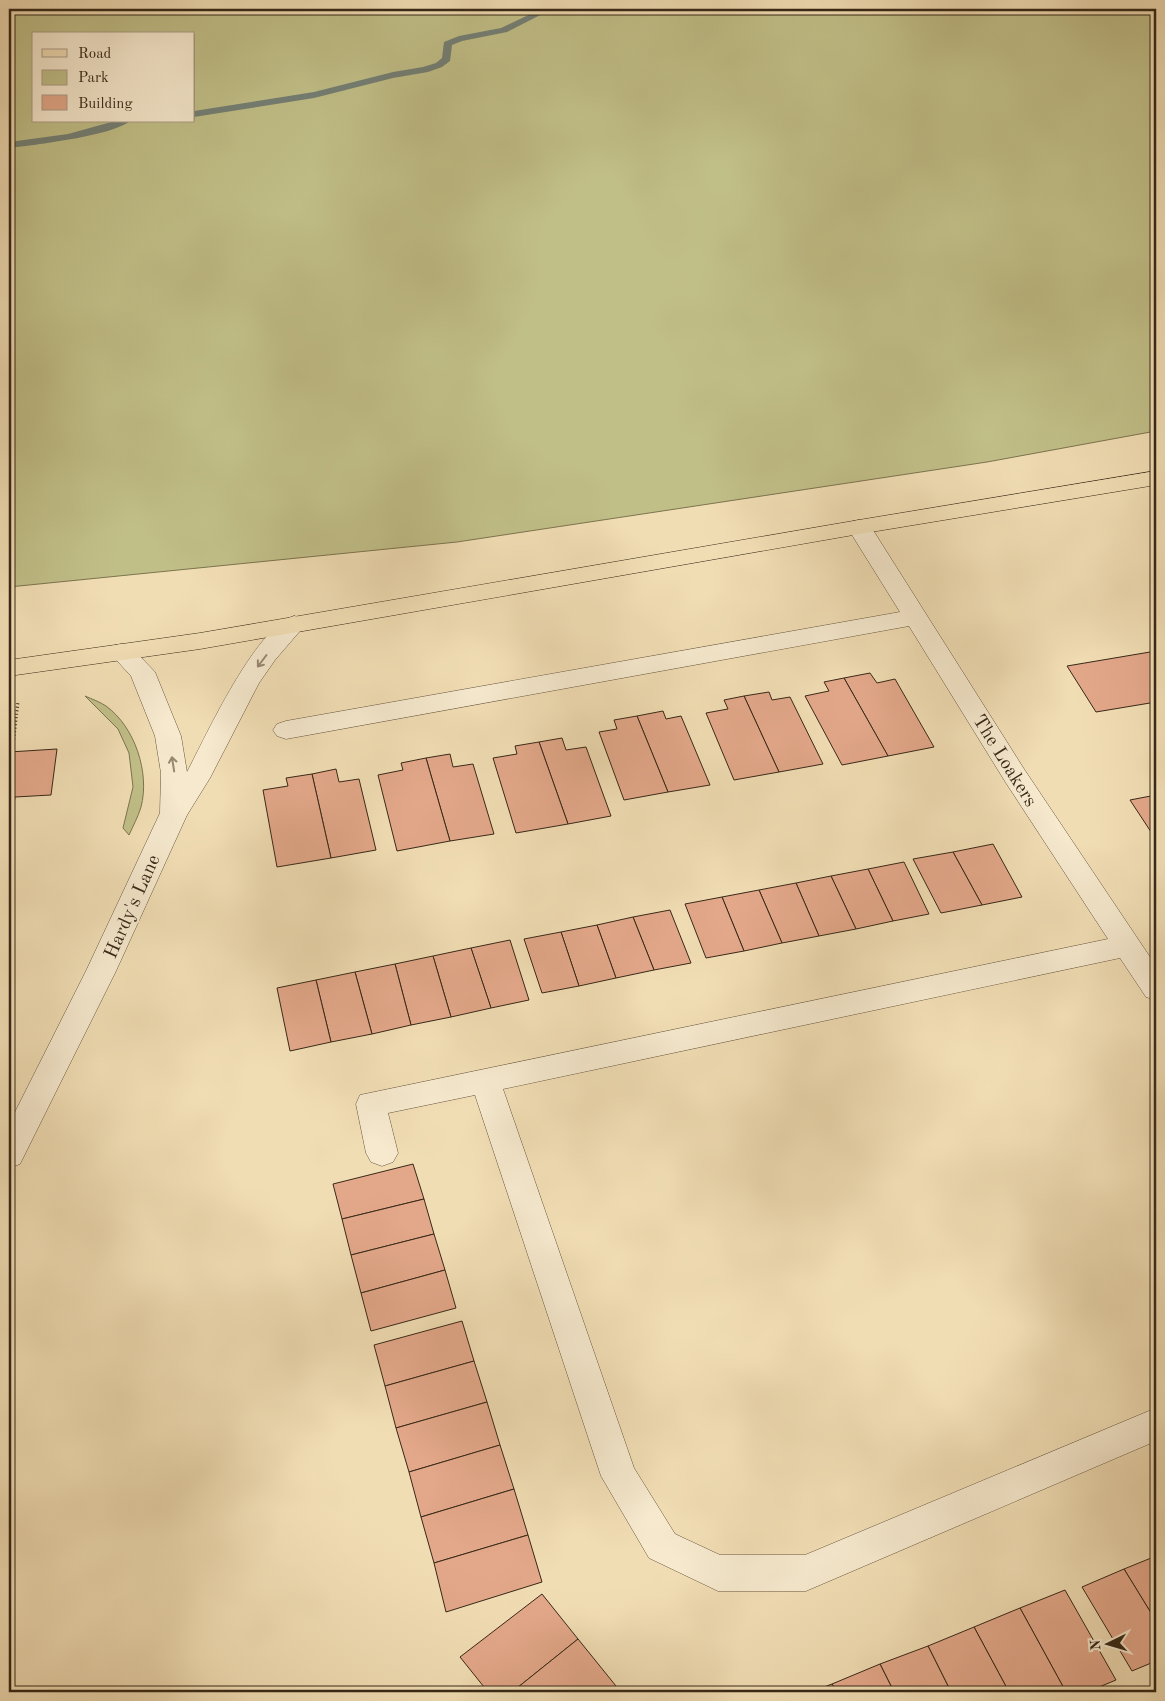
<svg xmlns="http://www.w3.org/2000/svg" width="1165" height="1701" font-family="'Old Standard TT',serif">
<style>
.green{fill:#c1bf88;stroke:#7c7450;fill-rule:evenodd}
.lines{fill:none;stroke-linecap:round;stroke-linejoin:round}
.stream{fill:#748076;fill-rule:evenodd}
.building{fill:#e3a88a;stroke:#372817}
.minor-casing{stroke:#66553e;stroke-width:1}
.major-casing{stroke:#372817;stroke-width:1}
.path{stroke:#372817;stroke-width:3;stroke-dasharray:1 2.5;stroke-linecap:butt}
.minor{fill:#f6e9ce;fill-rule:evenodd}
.major{fill:#f1ddb4;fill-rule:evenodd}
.oneway{stroke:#968872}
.labels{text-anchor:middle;stroke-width:4.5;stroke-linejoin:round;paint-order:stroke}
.street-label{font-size:19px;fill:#372817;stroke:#f6e9ce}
</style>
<rect width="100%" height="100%" fill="#f1ddb4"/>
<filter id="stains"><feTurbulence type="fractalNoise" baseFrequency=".004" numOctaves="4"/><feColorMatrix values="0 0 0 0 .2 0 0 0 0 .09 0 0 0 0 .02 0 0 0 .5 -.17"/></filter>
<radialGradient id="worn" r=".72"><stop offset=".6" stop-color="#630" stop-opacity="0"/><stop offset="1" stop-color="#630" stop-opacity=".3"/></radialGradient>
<g class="green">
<path d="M9,9H1156V431L987,462L457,542L9,587ZM34,34H194V121H34Z"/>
<path d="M85,696C92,699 100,702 106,706C135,727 150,773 141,807C138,817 133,826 129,835L123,828L133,787L129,753L118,729Z"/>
</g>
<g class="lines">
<g class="stream">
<polygon points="541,9 552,9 507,32 462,41 452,45 450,61 442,67 428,72 393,78 314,98 194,117 194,111 314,92 393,72 423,67 436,63 442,58 444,42 459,36 501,28"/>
<path d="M115,121H130C112,136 34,145 9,148V142L68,134Z"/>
</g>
</g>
<g class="building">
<polygon points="1156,651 1156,702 1096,712 1067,666"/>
<polygon points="870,673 877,683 895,679 934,747 888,756 844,678"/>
<polygon points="844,678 888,756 842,765 805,696 829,691 824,682"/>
<polygon points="769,692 772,700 790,697 823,764 779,772 744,696"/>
<polygon points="744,696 779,772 734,780 706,713 728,709 724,700"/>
<polygon points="663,711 666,719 681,716 710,785 668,792 637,716"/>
<polygon points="637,716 668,792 624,800 599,732 617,729 614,720"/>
<polygon points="562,738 566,750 586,747 611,816 568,824 539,742"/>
<polygon points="539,742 568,824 516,833 493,758 517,754 515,746"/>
<polygon points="57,749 51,795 15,797 13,809 9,809 9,752"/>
<polygon points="450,754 453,767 473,764 494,834 450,841 426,758"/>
<polygon points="426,758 450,841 397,851 378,775 403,770 401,763"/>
<polygon points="336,769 339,782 359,779 376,850 331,858 312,774"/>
<polygon points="312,774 331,858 277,867 263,790 288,786 286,778"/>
<polygon points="1156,795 1156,838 1155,838 1130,800"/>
<polygon points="993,844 1022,897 982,905 953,852"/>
<polygon points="953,852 982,905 941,913 913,859"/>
<polygon points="904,862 929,914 893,921 868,869"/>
<polygon points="868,869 893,921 856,929 831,876"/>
<polygon points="831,876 856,929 819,936 796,883"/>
<polygon points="796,883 819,936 782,943 759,890"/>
<polygon points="759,890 782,943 744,951 722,897"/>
<polygon points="722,897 744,951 706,958 685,904"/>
<polygon points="670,910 691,963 654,970 633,917"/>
<polygon points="633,917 654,970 616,978 597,925"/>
<polygon points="597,925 616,978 579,986 561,932"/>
<polygon points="561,932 579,986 542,993 524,939"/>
<polygon points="510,940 529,1000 491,1008 471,948"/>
<polygon points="471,948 491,1008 451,1017 433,956"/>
<polygon points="433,956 451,1017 411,1025 395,964"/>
<polygon points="395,964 411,1025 372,1034 355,972"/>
<polygon points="355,972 372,1034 331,1042 316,980"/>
<polygon points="316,980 331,1042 290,1051 277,988"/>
<polygon points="413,1164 424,1199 342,1219 333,1184"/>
<polygon points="424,1199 434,1234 351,1255 342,1219"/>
<polygon points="434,1234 445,1270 361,1293 351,1255"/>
<polygon points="445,1270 456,1308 371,1331 361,1293"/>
<polygon points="462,1321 474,1361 385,1386 374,1345"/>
<polygon points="474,1361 487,1402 396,1428 385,1386"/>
<polygon points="487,1402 500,1445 409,1472 396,1428"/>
<polygon points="500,1445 514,1489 421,1517 409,1472"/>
<polygon points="514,1489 528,1535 434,1563 421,1517"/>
<polygon points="528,1535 542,1582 446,1612 434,1563"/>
<polygon points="1156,1556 1156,1621 1124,1569"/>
<polygon points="1124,1569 1156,1621 1156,1661 1132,1671 1082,1587"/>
<polygon points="1065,1590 1116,1680 1087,1692 1066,1692 1020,1608"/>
<polygon points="542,1594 578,1639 512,1692 488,1692 460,1657"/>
<polygon points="1020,1608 1066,1692 1009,1692 974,1627"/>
<polygon points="974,1627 1009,1692 951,1692 928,1646"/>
<polygon points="578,1639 616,1686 609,1692 512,1692"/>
<polygon points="928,1646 951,1692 894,1692 880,1664"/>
<polygon points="880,1664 894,1692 837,1692 832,1684"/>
<polygon points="832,1684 837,1692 811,1692"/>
</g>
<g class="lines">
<g class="minor-casing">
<g id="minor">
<polygon points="859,520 867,522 871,527 1024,769 1156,966 1156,1000 1146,997 1120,958 503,1089 634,1468 675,1534 720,1555 805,1555 1156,1408 1156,1441 806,1591 718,1591 649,1558 601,1476 475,1095 388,1113 398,1153 393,1162 382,1166 371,1162 366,1153 356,1104 360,1095 1108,939 1006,783 909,626 286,739 277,736 273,730 277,724 286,721 900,612 847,527 851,522"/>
<path d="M294,616L303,618L306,624L275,660L259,683L210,778L187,815L116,971L20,1164L9,1168V1124L86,971L160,813L161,773L155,736L131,676L109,652L112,646L121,644L130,646L155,672L181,736L187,772C206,736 256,626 294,616Z"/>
</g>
</g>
<g class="major-casing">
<polygon id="major" points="1156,471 1156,485 859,534 200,649 9,676 9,660 200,633 859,520"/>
</g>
<polyline class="path" points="13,746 18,702"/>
<use href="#minor" class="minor"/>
<use href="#major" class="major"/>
</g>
<defs><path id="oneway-shaft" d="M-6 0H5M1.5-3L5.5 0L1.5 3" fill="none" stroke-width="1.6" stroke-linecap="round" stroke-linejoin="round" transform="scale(1.25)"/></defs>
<g class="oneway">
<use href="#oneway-shaft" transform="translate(262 661) rotate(127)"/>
<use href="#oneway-shaft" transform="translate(173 764) rotate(-99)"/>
</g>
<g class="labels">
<g class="street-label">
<text transform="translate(1006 760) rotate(58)" y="7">The Loakers</text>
<text transform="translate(131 906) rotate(-66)" y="7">Hardy's Lane</text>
</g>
</g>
<rect width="1165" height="1701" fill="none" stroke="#f1ddb4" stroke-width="30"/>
<rect x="10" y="10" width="1145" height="1681" fill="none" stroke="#372817" stroke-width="2.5"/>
<rect x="15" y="15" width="1135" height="1671" fill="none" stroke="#372817"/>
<rect x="32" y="32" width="162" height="90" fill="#f6e9ce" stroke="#aa9c85"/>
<rect x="42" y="49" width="25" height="8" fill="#f1ddb4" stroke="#aa9c85"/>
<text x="78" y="58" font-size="15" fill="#372817">Road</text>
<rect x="42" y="70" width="25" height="15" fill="#c1bf88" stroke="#aa9c85"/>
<text x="78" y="82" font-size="15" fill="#372817">Park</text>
<rect x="42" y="95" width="25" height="15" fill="#e3a88a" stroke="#aa9c85"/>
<text x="78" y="108" font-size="15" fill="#372817">Building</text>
<g transform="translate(1108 1644) rotate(265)" stroke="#f6e9ce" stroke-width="4" paint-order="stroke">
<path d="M0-4L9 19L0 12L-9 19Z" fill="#372817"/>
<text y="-8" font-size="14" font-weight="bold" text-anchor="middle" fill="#372817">N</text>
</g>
<rect width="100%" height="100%" filter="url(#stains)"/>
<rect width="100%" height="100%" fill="url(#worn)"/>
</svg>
